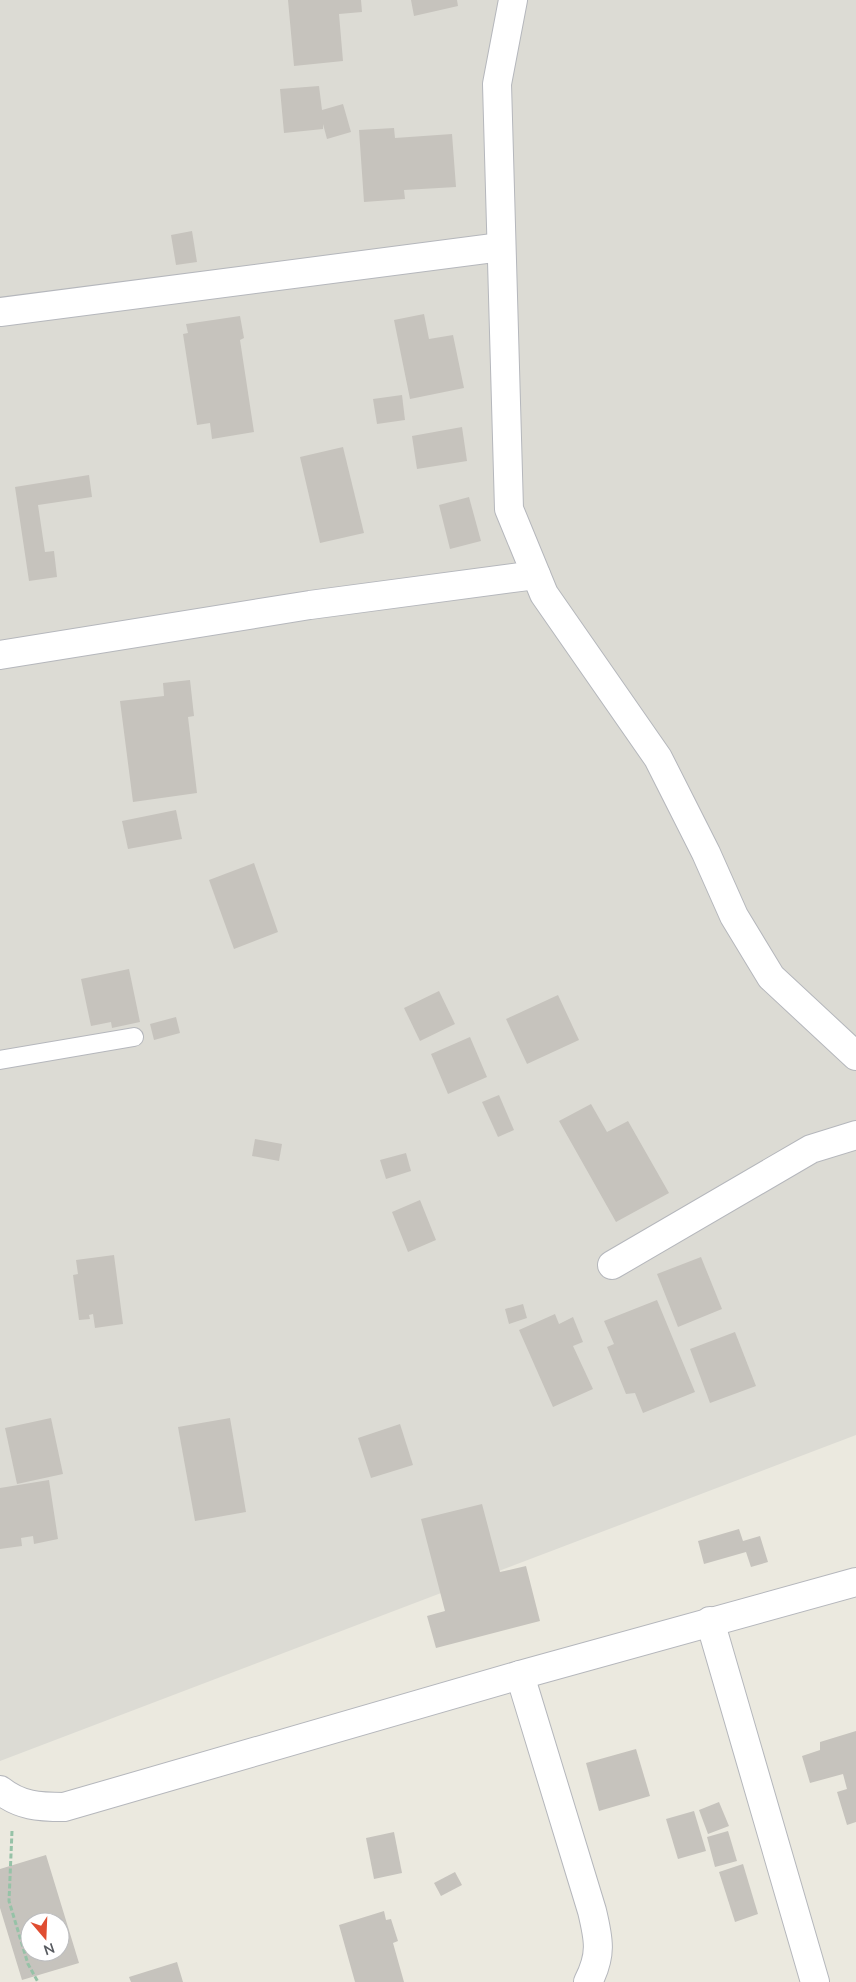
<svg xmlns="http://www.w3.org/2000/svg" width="856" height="1982" font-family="'Nunito Sans',sans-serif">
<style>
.industrial{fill:#dcdbd4}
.building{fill:#c6c3bd;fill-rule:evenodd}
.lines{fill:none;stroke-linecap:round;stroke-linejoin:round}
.service-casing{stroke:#b5b7bc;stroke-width:20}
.minor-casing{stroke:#b5b7bc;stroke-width:30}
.path{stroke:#96c2a7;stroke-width:3;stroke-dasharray:5 2.5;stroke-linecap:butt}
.service{stroke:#fff;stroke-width:18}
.minor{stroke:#fff;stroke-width:28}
</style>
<rect width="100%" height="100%" fill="#ebe9df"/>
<polygon class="industrial" points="0,0 856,0 856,1435 0,1761"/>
<g class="building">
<polygon points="288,0 361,0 362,12 339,14 343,61 294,66"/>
<polygon points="411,0 457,0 458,6 414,16"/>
<polygon points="319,86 322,110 343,104 351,132 327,139 323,124 323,129 284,133 280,89"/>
<polygon points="394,128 395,138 452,134 456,187 404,190 405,199 364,202 359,130"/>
<polygon points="192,231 197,262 176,265 171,235"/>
<polygon points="424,314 429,339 453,335 464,388 410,399 394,320"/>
<polygon points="240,316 244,338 240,340 254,432 212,439 210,423 197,425 183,334 188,333 186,324"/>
<polygon points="402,395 405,420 377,424 373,399"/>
<polygon points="462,427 467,461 417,469 412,436"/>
<polygon points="343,447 364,533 320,543 300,457"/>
<polygon points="89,475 92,497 38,505 45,552 54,551 57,577 29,581 15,487"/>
<polygon points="469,497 481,541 450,549 439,505"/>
<polygon points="190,680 194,716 188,717 197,793 133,802 120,701 164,696 163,683"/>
<polygon points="176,810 182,839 128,849 122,821"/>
<polygon points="254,863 278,932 234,949 209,880"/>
<polygon points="129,969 140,1022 112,1028 111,1022 91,1026 81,979"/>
<polygon points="439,991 455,1024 420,1041 404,1008"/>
<polygon points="558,995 579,1040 527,1064 506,1019"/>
<polygon points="176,1017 180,1033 154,1040 150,1024"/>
<polygon points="470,1037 487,1077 448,1094 431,1054"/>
<polygon points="499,1095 514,1130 498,1137 482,1102"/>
<polygon points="591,1104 607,1132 628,1121 669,1193 616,1222 559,1121"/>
<polygon points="255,1139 282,1144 279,1161 252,1156"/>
<polygon points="406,1153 411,1171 386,1179 380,1160"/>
<polygon points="420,1200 436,1240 408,1252 392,1212"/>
<polygon points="114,1255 123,1324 95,1328 93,1314 89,1315 90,1319 79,1320 73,1275 78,1274 76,1260"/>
<polygon points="701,1257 722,1309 678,1327 657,1274"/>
<polygon points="657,1300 695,1392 643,1413 635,1393 626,1394 607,1347 614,1344 604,1321"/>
<polygon points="523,1304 527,1318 509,1324 505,1309"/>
<polygon points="555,1314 559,1324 573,1317 583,1342 573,1346 593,1389 553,1407 519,1330"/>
<polygon points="735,1332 756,1386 710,1403 690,1349"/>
<polygon points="51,1418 63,1474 17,1484 5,1428"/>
<polygon points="230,1418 246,1512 195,1521 178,1427"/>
<polygon points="400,1424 413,1465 371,1478 358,1438"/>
<polygon points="49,1480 58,1539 34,1544 33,1536 21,1538 22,1546 0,1549 0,1488"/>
<polygon points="482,1504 500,1572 526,1566 540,1621 436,1648 427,1616 445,1611 421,1519"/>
<polygon points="739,1529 743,1541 760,1536 768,1562 751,1567 746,1552 704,1564 698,1541"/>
<polygon points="856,1731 856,1822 847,1825 837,1792 847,1789 843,1774 810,1783 802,1756 820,1750 820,1742"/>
<polygon points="636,1749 650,1796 599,1811 586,1763"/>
<polygon points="719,1802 729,1826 708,1834 699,1810"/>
<polygon points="694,1811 706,1851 678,1859 666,1819"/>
<polygon points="728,1831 737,1861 715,1867 707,1837"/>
<polygon points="394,1832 402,1873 374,1879 366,1838"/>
<path d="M46,1855L79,1963L22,1980L0,1908V1869ZM30,1922H60V1952H30Z"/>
<polygon points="743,1864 758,1914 735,1922 719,1872"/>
<polygon points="455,1872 462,1885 441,1896 434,1883"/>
<polygon points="384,1911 386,1920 391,1919 398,1941 393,1943 404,1982 355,1982 339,1925"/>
<polygon points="177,1962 183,1982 131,1982 129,1977"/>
</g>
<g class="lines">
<g class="service-casing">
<polyline id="service" points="0,1060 134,1037"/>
</g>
<g class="minor-casing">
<g id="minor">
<polyline points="513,0 497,84 509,509 544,594 658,758 706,853 734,916 771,977 856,1056"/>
<polyline points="0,312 501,247"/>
<polyline points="0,655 310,605 536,575"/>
<polyline points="612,1265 811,1149 856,1135"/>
<polyline points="710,1621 815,1982"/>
<path d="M520,1675L592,1911C599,1940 602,1955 588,1982"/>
<path d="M0,1790C20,1806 39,1807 64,1807L520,1675L856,1582"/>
</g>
</g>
<polyline class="path" points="12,1831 9,1901 28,1964 38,1982"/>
<use href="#service" class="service"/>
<use href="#minor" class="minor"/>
</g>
<g transform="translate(45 1937) rotate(161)"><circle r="24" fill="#ffffff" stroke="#bcbdbf"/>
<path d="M0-4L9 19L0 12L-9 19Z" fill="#e04d31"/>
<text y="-8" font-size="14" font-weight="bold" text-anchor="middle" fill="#585b60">N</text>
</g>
</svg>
